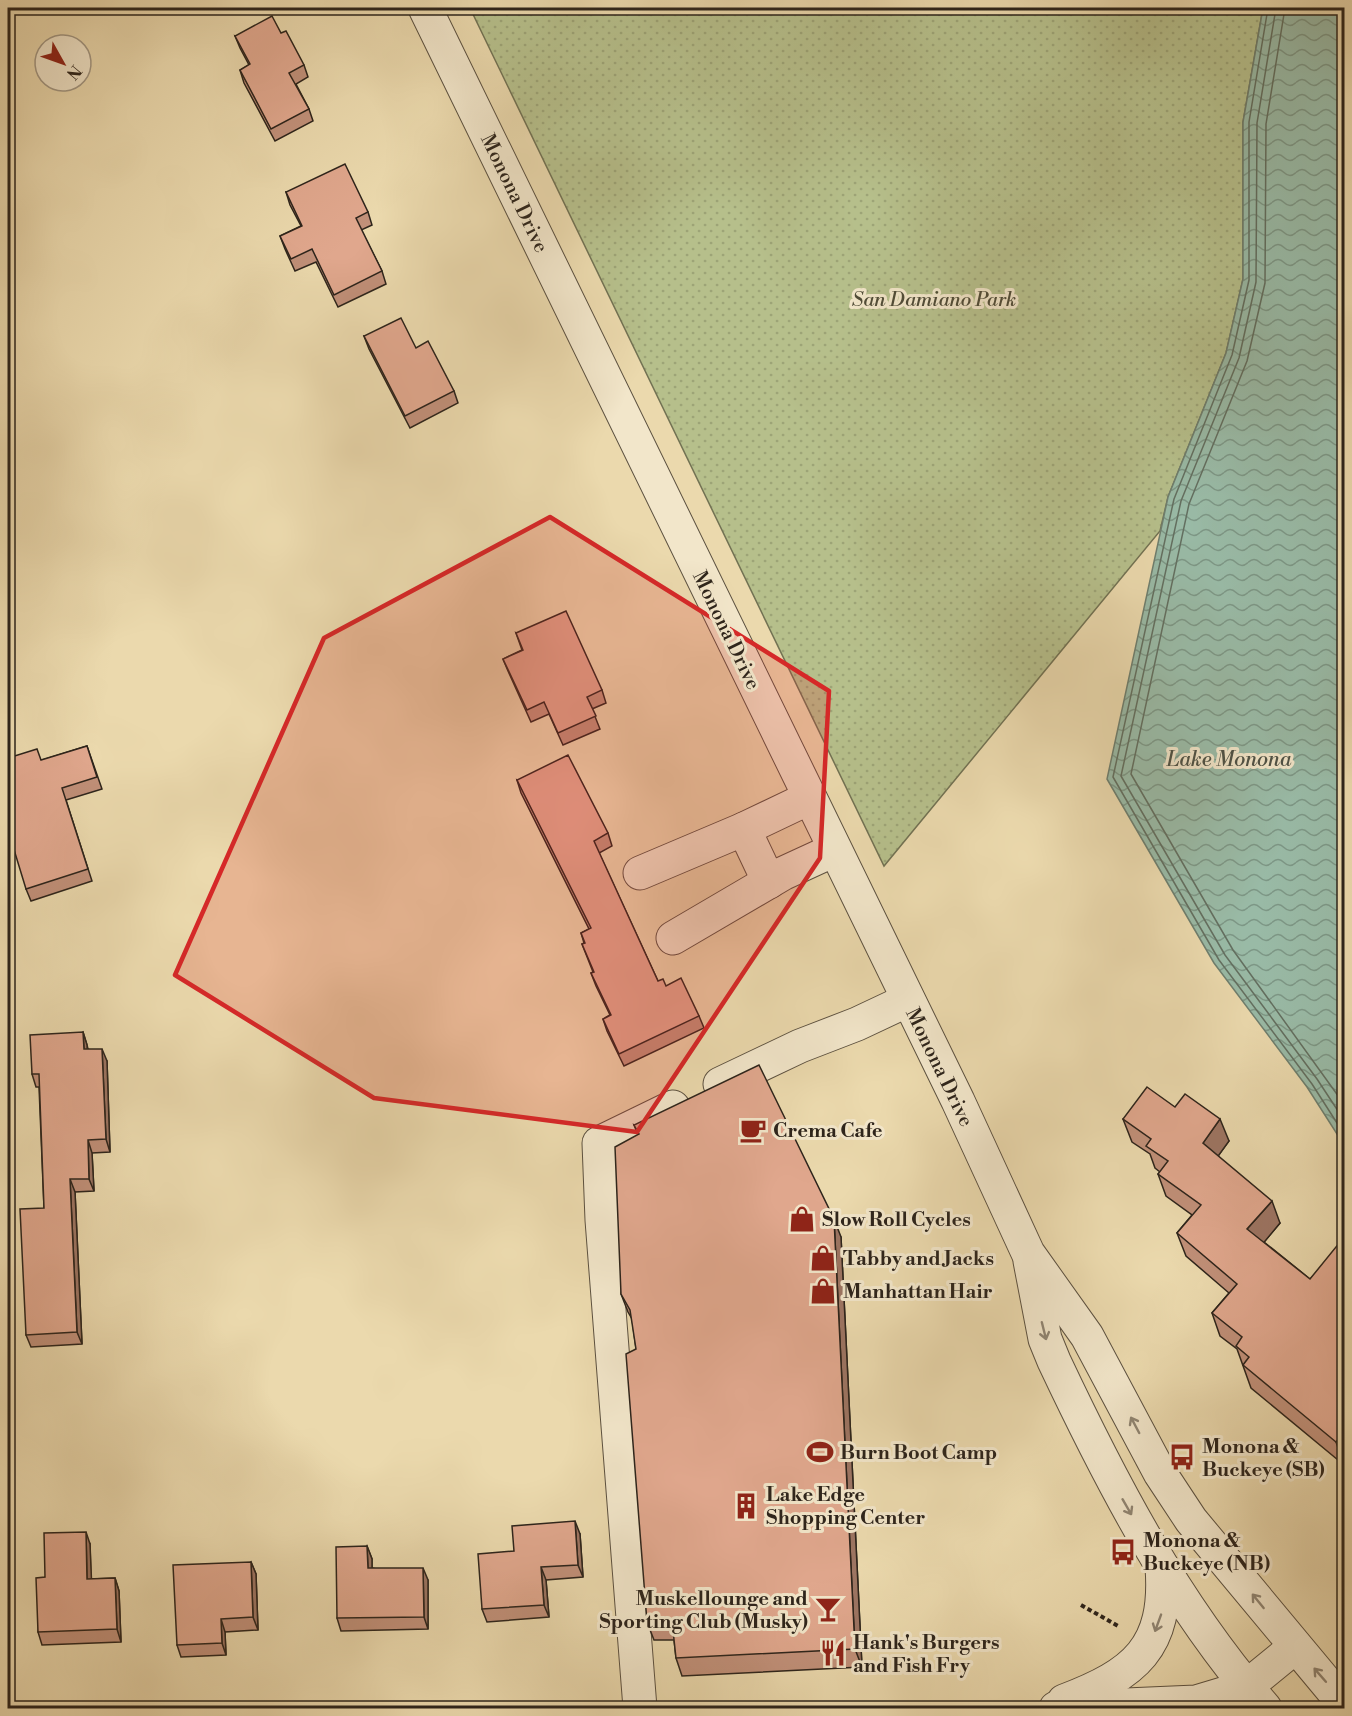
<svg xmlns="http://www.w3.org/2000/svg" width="1352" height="1716" font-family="'Libre Bodoni',serif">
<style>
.park{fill:url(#park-dots);stroke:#727253;stroke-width:1.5}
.water{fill:url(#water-waves);stroke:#6e7e6e;stroke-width:1.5}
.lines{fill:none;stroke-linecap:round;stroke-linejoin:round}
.shore{stroke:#636f60;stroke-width:1.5}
.minor-casing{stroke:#5c5140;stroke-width:35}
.path{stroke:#2d241b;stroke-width:4;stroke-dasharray:4.5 3;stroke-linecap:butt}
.minor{stroke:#f2e6ca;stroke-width:33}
.wall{fill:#c19079;stroke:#2d241b;stroke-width:1.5}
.shaded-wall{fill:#9d7563;stroke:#2d241b;stroke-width:1.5}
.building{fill:#e0a78d;stroke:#2d241b;stroke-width:1.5}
.oneway{stroke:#908572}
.marked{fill:#d62828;fill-opacity:0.2;stroke:#d62828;stroke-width:4.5;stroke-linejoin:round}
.labels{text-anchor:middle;stroke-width:6;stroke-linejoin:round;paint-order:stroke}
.street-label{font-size:20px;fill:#2d241b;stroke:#f2e6ca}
.park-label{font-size:20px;font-style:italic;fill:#4f4b37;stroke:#f2e6ca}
.poi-label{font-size:20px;font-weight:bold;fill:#2d241b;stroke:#f2e6ca;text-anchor:start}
.water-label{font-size:21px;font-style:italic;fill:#4d5145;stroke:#f2e6ca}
</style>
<defs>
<pattern id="park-dots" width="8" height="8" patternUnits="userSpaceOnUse" patternTransform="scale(1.5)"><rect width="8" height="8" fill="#b6bf8b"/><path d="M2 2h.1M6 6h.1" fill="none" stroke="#9da477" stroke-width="1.8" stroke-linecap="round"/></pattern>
<pattern id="water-waves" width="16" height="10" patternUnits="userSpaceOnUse" patternTransform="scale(1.5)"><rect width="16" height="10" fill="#99baa6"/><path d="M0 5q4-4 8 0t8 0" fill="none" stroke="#7d9786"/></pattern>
</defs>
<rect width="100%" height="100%" fill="#ebd9ad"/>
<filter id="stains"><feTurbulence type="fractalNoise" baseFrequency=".00333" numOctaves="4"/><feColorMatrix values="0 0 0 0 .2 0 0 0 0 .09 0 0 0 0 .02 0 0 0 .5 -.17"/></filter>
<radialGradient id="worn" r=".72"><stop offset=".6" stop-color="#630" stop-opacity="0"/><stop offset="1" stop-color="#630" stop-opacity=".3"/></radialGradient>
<polygon class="park" points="470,8 1263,8 1243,122 1243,279 1226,353 1168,497 1160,531 884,866"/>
<polygon class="water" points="1263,8 1344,8 1344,1145 1307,1087 1214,963 1107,779 1168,497 1226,353 1243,279 1243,122"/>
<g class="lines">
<g class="shore">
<polyline points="1268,8 1249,122 1249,280 1232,355 1174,499 1113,777 1219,960 1312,1084 1344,1134"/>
<polyline points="1276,8 1257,123 1256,282 1239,358 1181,501 1121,776 1225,955 1317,1079 1344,1120"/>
<polyline points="1285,8 1266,124 1265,283 1247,361 1189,504 1131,774 1233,950 1344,1104"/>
</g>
<g class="minor-casing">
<g id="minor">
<polyline points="425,8 958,1101 1028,1253 1087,1336 1160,1473 1191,1520 1344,1704"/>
<polyline points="744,829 809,798"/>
<polyline points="640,873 744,829 769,882"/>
<polyline points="673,938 784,873 834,850"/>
<polyline points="720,1084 800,1046 857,1024 908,1000"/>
<path d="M1030,1261L1045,1339L1054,1361C1112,1484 1175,1605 1265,1708"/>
<path d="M1064,1701C1135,1674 1168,1648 1162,1567"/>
<polyline points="640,1708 602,1220 599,1143 673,1107"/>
<polyline points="1056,1708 1196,1702 1246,1687 1295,1647"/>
</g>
</g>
<polyline class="path" points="1081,1605 1120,1627"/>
<use href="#minor" class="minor"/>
</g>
<g class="wall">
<polygon points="235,36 304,65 308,77 296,84 309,109 313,121 275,141 244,83 240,70 249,65 240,48"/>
<polygon points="286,192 368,212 372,225 361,230 382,271 386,284 338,307 316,262 295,271 285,249 280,236 301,226 290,205"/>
<polygon points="364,336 416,348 454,391 458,403 410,428 369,349"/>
<polygon points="516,633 602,690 606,703 592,709 600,729 563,745 549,714 531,722 508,671 503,659 522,650"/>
<polygon points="87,746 102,789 66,800 92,881 31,901 26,889 42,760"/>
<polygon points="517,780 608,833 612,846 599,853 658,981 666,986 699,1016 704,1028 624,1066 607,1031 603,1019 610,1015 596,986 591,973 593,972 582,944 584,943 581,933 589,929 521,793"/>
<polygon points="83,1032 87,1045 88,1049 107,1061 110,1152 92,1153 94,1191 75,1192 82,1344 31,1347 26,1335 44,1208 39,1087 36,1087 32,1074"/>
<polygon points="1175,1107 1229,1141 1218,1156 1280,1223 1264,1242 1310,1279 1344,1246 1344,1465 1251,1388 1237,1349 1220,1336 1212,1313 1229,1293 1186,1256 1177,1233 1192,1215 1166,1196 1158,1174 1160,1172 1155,1168 1150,1154 1132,1142 1123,1119"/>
<polygon points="634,1125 841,1237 862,1667 682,1676 676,1658 674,1640 654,1640 647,1622 636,1349 632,1319 628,1312 621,1294 638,1135"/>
<polygon points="580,1534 583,1577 546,1580 549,1617 487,1622 482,1609 514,1551"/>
<polygon points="90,1544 91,1579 115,1578 119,1591 121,1642 42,1645 38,1632 45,1577"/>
<polygon points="367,1546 372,1559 372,1568 428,1580 428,1629 341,1631 337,1618"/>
<polygon points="251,1562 256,1574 258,1630 225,1632 226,1655 181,1657 177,1645"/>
</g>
<g class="shaded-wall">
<polygon points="83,1032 87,1045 88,1062 84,1049"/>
<polygon points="102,1049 107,1061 110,1152 106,1139"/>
<polygon points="1220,1119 1229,1141 1211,1166 1203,1143"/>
<polygon points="88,1140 92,1153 94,1191 89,1179"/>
<polygon points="70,1179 75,1192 82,1344 77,1332"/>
<polygon points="1272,1201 1280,1223 1256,1252 1247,1229"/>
<polygon points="834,1219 841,1237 862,1667 855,1649"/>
<polygon points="1341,1436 1344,1444 1344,1465 1336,1442"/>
<polygon points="575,1521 580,1534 583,1577 578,1565"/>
<polygon points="86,1532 90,1544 92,1592 87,1579"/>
<polygon points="367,1546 372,1559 372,1581 368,1568"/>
<polygon points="251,1562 256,1574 258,1630 253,1617"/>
<polygon points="541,1567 546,1580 549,1617 544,1605"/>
<polygon points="423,1568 428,1580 428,1629 424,1617"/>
<polygon points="115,1578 119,1591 121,1642 117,1629"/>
<polygon points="221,1619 225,1632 226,1655 222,1643"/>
</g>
<g class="building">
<polygon points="272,16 281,33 286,31 304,65 289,73 309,109 271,129 240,70 250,64 235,36"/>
<polygon points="345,164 368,212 356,218 382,271 334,295 312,249 291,259 280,236 302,226 286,192"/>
<polygon points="401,318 416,348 428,341 454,391 405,416 364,336"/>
<polygon points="566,611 602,690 587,697 596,716 558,733 544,702 527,710 503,659 523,650 516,633"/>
<polygon points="87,746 97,777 62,788 88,869 26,889 8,830 8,758 37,749 41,760"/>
<polygon points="568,755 608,833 594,841 658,981 663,979 666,986 681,978 699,1016 619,1054 603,1019 611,1015 591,973 594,972 582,944 585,943 581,933 591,928 517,780"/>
<polygon points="83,1032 84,1049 102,1049 106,1139 88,1140 89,1179 70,1179 77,1332 26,1335 20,1209 44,1208 39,1074 32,1074 30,1035"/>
<polygon points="759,1065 834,1219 855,1649 676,1658 672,1621 647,1622 626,1354 636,1349 630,1310 621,1294 615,1147 639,1134 634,1125"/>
<polygon points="1147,1087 1175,1107 1185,1094 1220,1119 1203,1143 1272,1201 1247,1229 1310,1279 1340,1242 1344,1246 1344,1438 1341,1436 1336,1442 1243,1365 1249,1357 1236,1346 1242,1337 1212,1313 1237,1284 1177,1233 1201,1205 1158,1174 1168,1161 1146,1146 1151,1139 1123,1119"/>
<polygon points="575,1521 578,1565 541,1567 544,1605 482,1609 478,1554 514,1551 512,1526"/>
<polygon points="86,1532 87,1579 115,1578 117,1629 38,1632 36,1578 45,1577 44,1533"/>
<polygon points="367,1546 368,1568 423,1568 424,1617 337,1618 336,1547"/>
<polygon points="251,1562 253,1617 221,1619 222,1643 177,1645 173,1565"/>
</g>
<defs><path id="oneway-shaft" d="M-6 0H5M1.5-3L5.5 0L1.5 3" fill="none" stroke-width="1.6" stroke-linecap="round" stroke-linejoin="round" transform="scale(1.5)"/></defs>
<g class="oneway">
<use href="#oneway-shaft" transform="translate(1044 1331) rotate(76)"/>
<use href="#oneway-shaft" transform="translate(1135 1425) rotate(-118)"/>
<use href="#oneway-shaft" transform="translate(1127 1507) rotate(60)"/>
<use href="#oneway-shaft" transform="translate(1258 1601) rotate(-129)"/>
<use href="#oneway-shaft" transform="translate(1158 1623) rotate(110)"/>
<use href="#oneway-shaft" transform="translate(1320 1675) rotate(-131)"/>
</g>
<path class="marked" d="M550,517L829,691L820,858L637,1132L374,1098L175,975L324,638Z"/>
<defs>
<g id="cafe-bare" transform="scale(2.07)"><path d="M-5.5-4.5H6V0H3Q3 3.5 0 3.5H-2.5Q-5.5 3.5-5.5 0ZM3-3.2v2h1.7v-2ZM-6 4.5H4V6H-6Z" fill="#8f2418" stroke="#f2e6ca" stroke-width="2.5" paint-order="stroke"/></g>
<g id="shop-bare" transform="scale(2.07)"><path d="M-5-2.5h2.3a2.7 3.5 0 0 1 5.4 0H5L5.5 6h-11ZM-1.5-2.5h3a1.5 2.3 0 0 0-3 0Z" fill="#8f2418" stroke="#f2e6ca" stroke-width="2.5" paint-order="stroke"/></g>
<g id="stadium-bare" transform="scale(2.07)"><path d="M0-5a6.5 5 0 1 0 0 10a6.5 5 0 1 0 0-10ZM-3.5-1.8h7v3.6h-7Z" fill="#8f2418" stroke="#f2e6ca" stroke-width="2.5" paint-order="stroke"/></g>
<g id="bus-bare" transform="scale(2.07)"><path d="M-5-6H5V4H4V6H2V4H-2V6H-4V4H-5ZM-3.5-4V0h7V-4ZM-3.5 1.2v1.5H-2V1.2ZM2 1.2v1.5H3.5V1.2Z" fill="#8f2418" stroke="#f2e6ca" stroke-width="2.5" paint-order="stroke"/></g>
<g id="building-bare" transform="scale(2.07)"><path d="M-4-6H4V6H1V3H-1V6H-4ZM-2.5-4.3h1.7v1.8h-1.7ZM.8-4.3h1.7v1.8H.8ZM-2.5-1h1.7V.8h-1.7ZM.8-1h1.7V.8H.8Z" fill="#8f2418" stroke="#f2e6ca" stroke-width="2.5" paint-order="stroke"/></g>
<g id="bar-bare" transform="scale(2.07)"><path d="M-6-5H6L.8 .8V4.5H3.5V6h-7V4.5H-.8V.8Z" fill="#8f2418" stroke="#f2e6ca" stroke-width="2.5" paint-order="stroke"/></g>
<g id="restaurant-bare" transform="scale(2.07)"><path d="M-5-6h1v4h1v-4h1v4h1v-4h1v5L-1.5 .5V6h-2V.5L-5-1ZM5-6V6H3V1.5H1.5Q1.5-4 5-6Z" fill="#8f2418" stroke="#f2e6ca" stroke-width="2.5" paint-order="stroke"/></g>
</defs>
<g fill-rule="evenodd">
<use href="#cafe-bare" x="753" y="1130"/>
<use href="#shop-bare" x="802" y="1219"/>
<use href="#shop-bare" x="823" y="1258"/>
<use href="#shop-bare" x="823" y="1291"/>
<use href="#stadium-bare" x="820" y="1452"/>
<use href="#bus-bare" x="1182" y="1457"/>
<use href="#building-bare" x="746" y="1506"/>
<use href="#bus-bare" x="1123" y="1552"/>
<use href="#bar-bare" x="828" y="1609"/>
<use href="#restaurant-bare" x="833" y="1653"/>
</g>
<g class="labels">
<g class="street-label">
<text transform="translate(515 193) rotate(64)" y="7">Monona Drive</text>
<text transform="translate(727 630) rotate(64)" y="7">Monona Drive</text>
<text transform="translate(940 1067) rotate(64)" y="7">Monona Drive</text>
</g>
<g class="park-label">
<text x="934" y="306">San Damiano Park</text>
</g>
<g class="poi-label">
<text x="773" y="1137">Crema Cafe</text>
<text x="822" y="1226">Slow Roll Cycles</text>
<text x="843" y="1265">Tabby and Jacks</text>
<text x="843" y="1298">Manhattan Hair</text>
<text x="1202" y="1453">Monona &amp;<tspan x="1202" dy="23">Buckeye (SB)</tspan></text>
<text x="840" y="1459">Burn Boot Camp</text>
<text x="766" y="1501">Lake Edge<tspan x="766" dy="23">Shopping Center</tspan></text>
<text x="1143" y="1547">Monona &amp;<tspan x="1143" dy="23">Buckeye (NB)</tspan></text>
<text x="808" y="1605" text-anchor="end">Muskellounge and<tspan x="808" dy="23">Sporting Club (Musky)</tspan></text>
<text x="853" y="1649">Hank's Burgers<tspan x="853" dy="23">and Fish Fry</tspan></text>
</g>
<g class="water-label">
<text x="1229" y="766">Lake Monona</text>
</g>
</g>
<rect width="1352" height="1716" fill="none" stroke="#ebd9ad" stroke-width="30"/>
<rect x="9" y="9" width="1334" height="1698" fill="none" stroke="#2d241b" stroke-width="3"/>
<rect x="15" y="15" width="1322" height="1686" fill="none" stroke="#2d241b" stroke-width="1.5"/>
<g transform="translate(63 63) rotate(130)"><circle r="28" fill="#f2e6ca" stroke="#a39884" stroke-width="1.5"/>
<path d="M0-4.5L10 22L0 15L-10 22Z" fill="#8f2418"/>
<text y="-9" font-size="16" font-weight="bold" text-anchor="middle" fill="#2d241b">N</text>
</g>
<rect width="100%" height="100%" filter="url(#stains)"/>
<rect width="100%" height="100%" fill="url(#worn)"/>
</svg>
